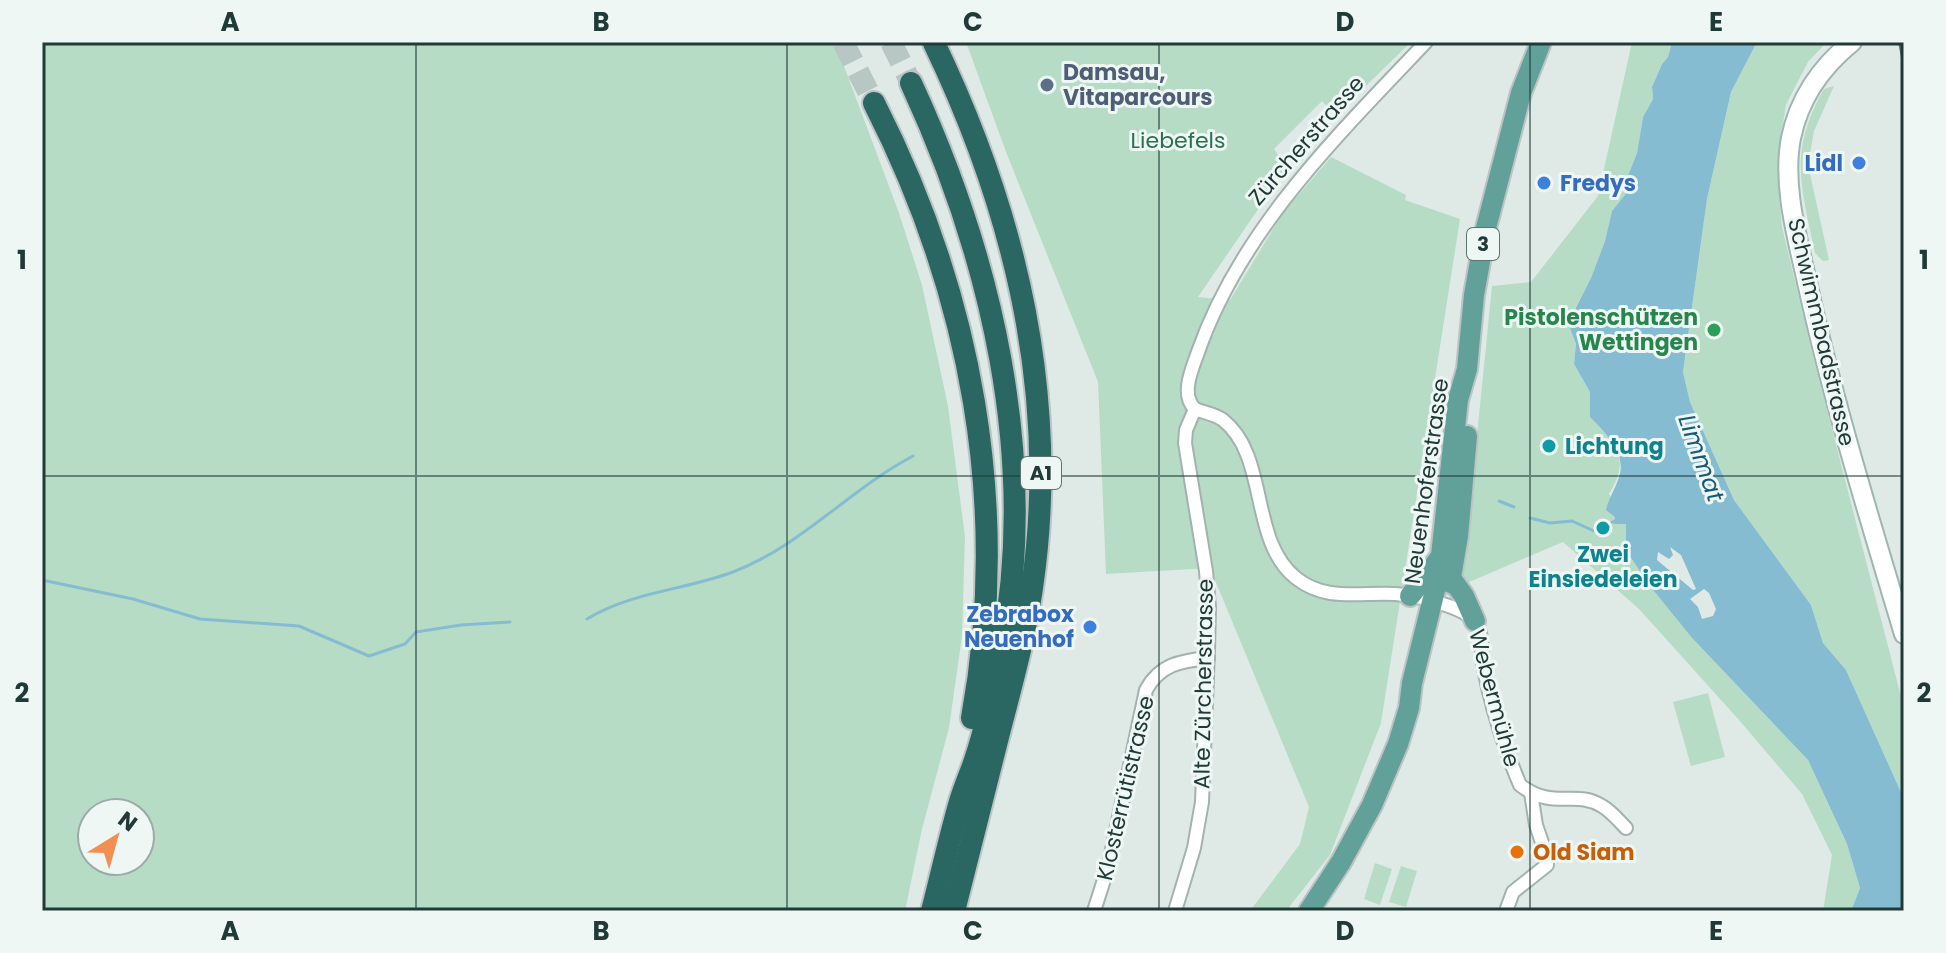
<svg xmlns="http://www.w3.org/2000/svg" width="1946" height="953" font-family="Poppins,sans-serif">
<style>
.green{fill:#b7dcc6;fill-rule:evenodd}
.water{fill:#85bcd1;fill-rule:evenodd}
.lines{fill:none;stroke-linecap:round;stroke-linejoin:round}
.stream{stroke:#85bcd1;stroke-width:3}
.motorway-tunnel{stroke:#b9c7c4;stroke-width:22;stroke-dasharray:22 11;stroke-linecap:butt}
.minor-casing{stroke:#a2b2af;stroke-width:16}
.secondary-casing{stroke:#9eb6b0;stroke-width:22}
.primary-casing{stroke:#bcc4c3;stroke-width:24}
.motorway-casing{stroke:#bcc4c3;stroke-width:26}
.minor{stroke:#fff;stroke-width:12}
.secondary{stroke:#fff;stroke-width:18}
.primary{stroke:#62a199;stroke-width:20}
.motorway{stroke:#2b6762;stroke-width:22}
.rail{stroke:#5a7672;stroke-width:3;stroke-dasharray:16 8;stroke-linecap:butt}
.grid{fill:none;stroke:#203a37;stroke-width:2;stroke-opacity:0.55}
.service-dot{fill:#5c6f8a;stroke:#eff7f4;stroke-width:3}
.shop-dot{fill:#3f7fe0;stroke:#eff7f4;stroke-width:3}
.leisure-dot{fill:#2e9e5b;stroke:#eff7f4;stroke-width:3}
.culture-dot{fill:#0f9aa8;stroke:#eff7f4;stroke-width:3}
.food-dot{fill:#e8710a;stroke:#eff7f4;stroke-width:3}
.labels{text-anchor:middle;stroke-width:6;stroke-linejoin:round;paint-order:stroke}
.shield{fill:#eff7f4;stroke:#5e7370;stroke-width:2}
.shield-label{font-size:20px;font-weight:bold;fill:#203a37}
.service-label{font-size:22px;font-weight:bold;fill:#4e5e75;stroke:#eff7f4;text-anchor:start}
.park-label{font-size:22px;fill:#29724f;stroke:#eff7f4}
.street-label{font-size:22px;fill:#203a37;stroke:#eff7f4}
.shop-label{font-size:22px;font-weight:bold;fill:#366cbe;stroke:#eff7f4;text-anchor:end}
.leisure-label{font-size:22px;font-weight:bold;fill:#27864d;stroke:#eff7f4;text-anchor:end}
.culture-label{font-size:22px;font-weight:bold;fill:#0d838f;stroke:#eff7f4;text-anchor:start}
.food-label{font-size:22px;font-weight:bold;fill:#c56008;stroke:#eff7f4;text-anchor:start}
.water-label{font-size:24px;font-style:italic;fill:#195b77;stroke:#eff7f4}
.neatline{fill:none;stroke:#203a37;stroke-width:3}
.grid-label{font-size:26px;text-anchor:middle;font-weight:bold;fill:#203a37}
</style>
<rect width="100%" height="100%" fill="#dfeae7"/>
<g class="green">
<path d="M42,42H855L838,50L899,213L922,285L948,406L965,537L962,636L949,728L922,829L905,911H42ZM140,813V861H92V813Z"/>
<polygon points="966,42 1411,42 1336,115 1322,101 1274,149 1287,167 1198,297 1230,300 1283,213 1331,157 1406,195 1405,200 1460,219 1381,723 1330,855 1286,911 1250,911 1300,844 1309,807 1210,568 1106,574 1098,382 1006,152"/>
<path d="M1632,42H1672L1668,57L1662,64L1652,87L1653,99L1643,117L1637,153L1627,178L1628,191L1612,211L1605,241L1591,278L1568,322L1576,344L1574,364L1590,392V417C1615,444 1632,457 1609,494L1693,639L1808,760L1847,844L1860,888L1851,911H1823L1832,855L1802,794L1739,720L1639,609L1563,542L1462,585L1492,286L1531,282L1598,196Z"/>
<polygon points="1757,42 1827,42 1808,62 1786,105 1779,147 1779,196 1782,227 1812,352 1904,708 1904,799 1846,670 1823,643 1811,605 1734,500 1690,402 1683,372 1707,199 1731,92"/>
<path d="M1834,86L1814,131L1808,165L1829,260L1823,261L1815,253C1801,186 1788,152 1824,89Z"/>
<polygon points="1708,693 1725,757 1691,766 1673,702"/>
<polygon points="1375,863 1392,869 1380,905 1364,899"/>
<polygon points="1401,866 1417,871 1406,907 1389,902"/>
</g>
<path class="water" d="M1672,42H1757L1731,92L1707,199L1683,372L1690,402L1734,500L1811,605L1823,643L1846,670L1904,799V911H1851L1860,888L1847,844L1808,760L1693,639L1650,586L1626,550V524H1614L1615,517L1606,510C1609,498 1614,491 1618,480C1629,454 1605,433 1590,417V392L1574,364L1576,344L1568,323L1591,278L1605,241L1612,211L1628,191L1627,178L1637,153L1643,117L1653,99L1652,87L1662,64L1668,57ZM1670,547L1681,555L1696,589L1693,590L1657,560L1658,552L1669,559L1673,555ZM1704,589L1709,593L1716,609L1713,616L1702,619L1698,607L1690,599Z"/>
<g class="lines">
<g class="stream">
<polyline points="1499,501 1514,507"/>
<polyline points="1530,518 1550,523 1572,521 1594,531 1617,520"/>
<polyline points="42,580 133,599 200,619 299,626 369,656 405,644 416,632 461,625 510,622"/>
<path d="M587,619C631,592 685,590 733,572C801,546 850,489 913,456"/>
</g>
<g class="motorway-tunnel">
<polyline points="843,42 874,103"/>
<polyline points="891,42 911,83"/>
</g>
<g class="minor-casing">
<g id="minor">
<path d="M1195,409C1205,413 1215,414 1223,420C1269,456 1249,541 1296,578C1326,602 1360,592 1395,594C1413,595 1432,600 1449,606C1457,609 1469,614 1475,621C1483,631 1481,650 1483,663C1490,703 1504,747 1520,785C1554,811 1575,789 1602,806C1611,811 1619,821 1626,828"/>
<path d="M1195,409C1180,395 1192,369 1198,352C1241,229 1338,135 1426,42"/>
<path d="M1094,911L1109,864L1146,690C1160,664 1181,661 1208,658"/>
<polyline points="1175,911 1194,848 1202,802 1208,652 1209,607 1206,571 1185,443 1186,430 1195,409"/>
<polyline points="1506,911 1513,892 1547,865 1547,857 1536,825 1531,793"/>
</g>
</g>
<g class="secondary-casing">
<path id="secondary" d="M1852,42C1821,67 1799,99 1791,138C1782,184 1797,237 1807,282C1833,401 1869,517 1904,634"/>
</g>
<g class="primary-casing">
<g id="primary">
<polyline points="1451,578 1464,596 1475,621"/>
<polyline points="1450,583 1458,536 1467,436"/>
<polyline points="1410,596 1439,559"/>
<polyline points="1309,911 1341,862 1372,805 1398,744 1409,708 1412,683 1439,574 1458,400 1467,369 1474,295 1486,228 1521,93 1541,42"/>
</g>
</g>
<g class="motorway-casing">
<g id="motorway">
<path d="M934,43C1016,214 1060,398 1032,588C1025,636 1012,683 1000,729C985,790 969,850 954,911"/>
<path d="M911,83C991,256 1039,458 1002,648C995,685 987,724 975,760C970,775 963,790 959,805C949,840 941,876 932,911"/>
<path d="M874,103C971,293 1011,506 972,718"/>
</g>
</g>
<use href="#minor" class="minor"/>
<use href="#secondary" class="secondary"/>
<use href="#primary" class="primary"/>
<use href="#motorway" class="motorway"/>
<g class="rail">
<polyline points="1900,44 1904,66"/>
<polyline points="1904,191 1904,193"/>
</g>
</g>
<path class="grid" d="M416,42V911M787,42V911M1159,42V911M1530,42V911M42,476H1904"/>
<circle class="service-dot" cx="1047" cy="85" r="8"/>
<g class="shop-dot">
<circle cx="1859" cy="163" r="8"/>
<circle cx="1544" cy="183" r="8"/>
<circle cx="1090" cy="627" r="8"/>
</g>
<circle class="leisure-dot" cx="1714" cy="330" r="8"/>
<g class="culture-dot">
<circle cx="1549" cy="446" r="8"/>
<circle cx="1603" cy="528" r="8"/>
</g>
<circle class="food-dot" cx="1517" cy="852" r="8"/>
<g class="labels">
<g class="shield">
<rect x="1467" y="228" width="32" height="32" rx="6"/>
<rect x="1021" y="457" width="40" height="32" rx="6"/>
</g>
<g class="shield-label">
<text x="1483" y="251">3</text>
<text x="1041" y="480">A1</text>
</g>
<g class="service-label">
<text x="1063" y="80">Damsau,<tspan x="1063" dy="25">Vitaparcours</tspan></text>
</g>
<g class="park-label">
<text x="1178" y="148">Liebefels</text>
</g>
<g class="street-label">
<text transform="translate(1306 140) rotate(-49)" y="8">Zürcherstrasse</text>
<text transform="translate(1822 332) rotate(77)" y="8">Schwimmbadstrasse</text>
<text transform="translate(1426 481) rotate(-82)" y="8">Neuenhoferstrasse</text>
<text transform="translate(1203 684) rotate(-89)" y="8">Alte Zürcherstrasse</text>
<text transform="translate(1495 698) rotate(75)" y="8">Webermühle</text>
<text transform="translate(1125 788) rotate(-77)" y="8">Klosterrütistrasse</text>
</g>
<g class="shop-label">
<text x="1843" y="171">Lidl</text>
<text x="1560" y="191" text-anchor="start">Fredys</text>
<text x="1074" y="622">Zebrabox<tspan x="1074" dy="25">Neuenhof</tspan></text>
</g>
<g class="leisure-label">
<text x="1698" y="325">Pistolenschützen<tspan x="1698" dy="25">Wettingen</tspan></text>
</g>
<g class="culture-label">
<text x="1565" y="454">Lichtung</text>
<text x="1603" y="562" text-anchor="middle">Zwei<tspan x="1603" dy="25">Einsiedeleien</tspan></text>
</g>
<g class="food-label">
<text x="1533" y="860">Old Siam</text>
</g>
<g class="water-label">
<text transform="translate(1701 458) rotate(70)" y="8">Limmat</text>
</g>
</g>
<rect width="1946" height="953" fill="none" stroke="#eff7f4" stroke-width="88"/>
<g transform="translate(116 837) rotate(37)"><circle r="38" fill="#eff7f4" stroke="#9caba8" stroke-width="2"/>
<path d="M0-6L14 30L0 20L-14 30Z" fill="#f48f53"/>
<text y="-12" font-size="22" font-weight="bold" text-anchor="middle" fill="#203a37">N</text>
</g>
<rect x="44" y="44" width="1858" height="865" class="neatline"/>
<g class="grid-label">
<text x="230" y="31">A</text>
<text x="601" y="31">B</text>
<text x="973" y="31">C</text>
<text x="1345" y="31">D</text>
<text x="1716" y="31">E</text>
<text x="22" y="269">1</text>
<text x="1924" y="269">1</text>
<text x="22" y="702">2</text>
<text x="1924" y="702">2</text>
<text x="230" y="940">A</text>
<text x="601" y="940">B</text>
<text x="973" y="940">C</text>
<text x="1345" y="940">D</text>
<text x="1716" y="940">E</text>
</g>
</svg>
